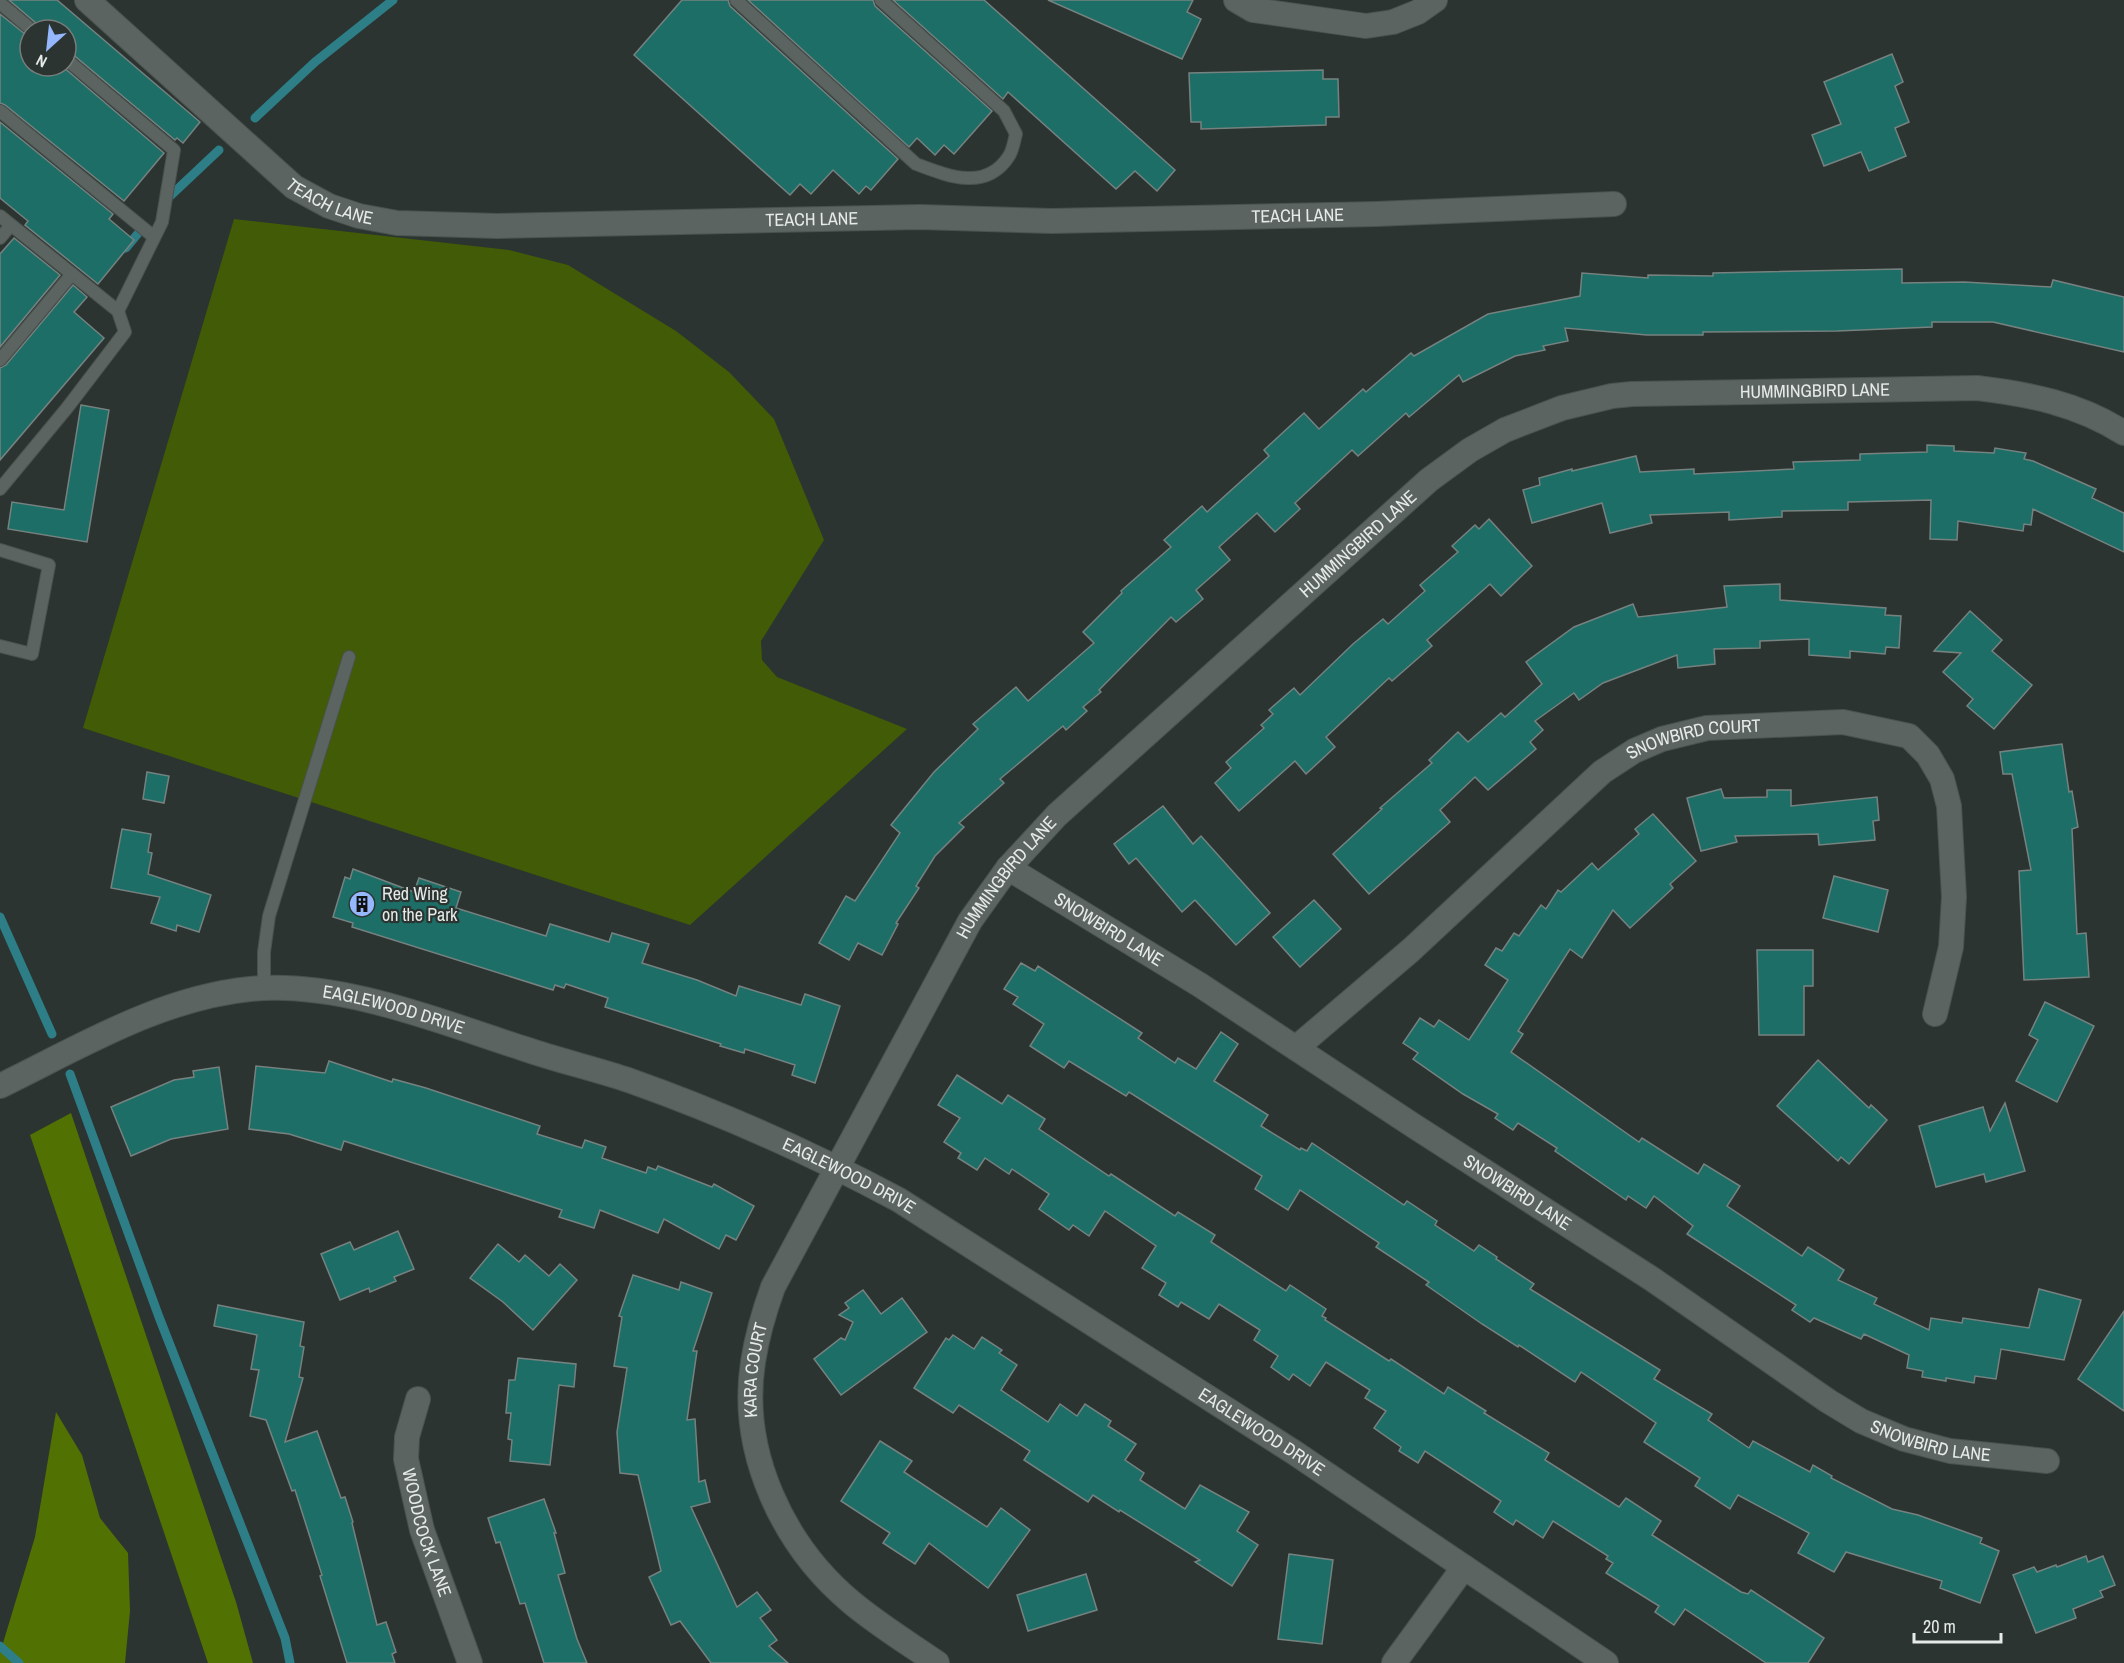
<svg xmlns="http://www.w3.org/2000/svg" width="2124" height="1663" font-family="'Archivo Narrow',sans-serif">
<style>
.green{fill:#415b06}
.forest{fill:#517103}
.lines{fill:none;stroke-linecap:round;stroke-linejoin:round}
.stream{stroke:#2e7e87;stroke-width:9}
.building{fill:#1c6e66;stroke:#768280;stroke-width:1.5}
.service-casing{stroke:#4a524e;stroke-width:14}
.minor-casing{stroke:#4a524e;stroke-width:26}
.service{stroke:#5b6460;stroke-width:12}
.minor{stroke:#5b6460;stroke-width:24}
.labels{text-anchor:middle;stroke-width:4.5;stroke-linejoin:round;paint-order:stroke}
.street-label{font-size:18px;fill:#e6ebe9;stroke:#2b3430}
.poi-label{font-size:18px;fill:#e6ebe9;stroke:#2b3430;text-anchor:start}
</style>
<rect width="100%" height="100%" fill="#2b3430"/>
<polygon class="green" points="234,219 509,250 568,265 676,331 729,372 774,419 824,540 761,641 762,660 777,677 907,729 690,925 83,728"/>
<g class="forest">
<polygon points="71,1113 236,1602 253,1663 208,1663 30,1135"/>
<polygon points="56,1412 82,1455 100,1518 128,1553 130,1611 125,1663 0,1663 0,1653 35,1537"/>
</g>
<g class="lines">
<g class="stream">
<polyline points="255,118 315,62 393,0"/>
<polyline points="167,199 219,150"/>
<polyline points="126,248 140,231"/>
<polyline points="0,917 52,1034"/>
<polyline points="70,1074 159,1317 285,1638 290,1663"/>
<polyline points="0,1646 19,1663"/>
</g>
</g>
<g class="building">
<polygon points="9,0 57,0 200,122 183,143 177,138 175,140 71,53 66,51 66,30 40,30 37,24"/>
<polygon points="682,0 728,0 730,6 898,159 871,190 866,186 859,194 833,170 811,194 800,184 790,195 634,55"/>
<polygon points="748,0 873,0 875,6 992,111 954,154 944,145 935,155 917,138 909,147"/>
<polygon points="893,0 984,0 1175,170 1157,191 1135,171 1116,189 1008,92 1003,99"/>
<polygon points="1048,0 1193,0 1187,12 1201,19 1182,59"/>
<polygon points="0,14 30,38 30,66 62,66 164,153 124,201 5,105 0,103"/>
<polygon points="1892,54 1903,82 1895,86 1909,122 1895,128 1906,156 1869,171 1861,152 1824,166 1812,135 1841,124 1824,82"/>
<polygon points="1323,70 1323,79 1338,79 1339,117 1326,117 1326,125 1201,129 1201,122 1191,122 1189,73"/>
<polygon points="0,122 113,214 109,219 134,240 98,284 25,225 28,221 0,198"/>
<polygon points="14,238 60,275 0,347 0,254"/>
<polygon points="1902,269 1902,283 1964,282 2051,287 2053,280 2124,297 2124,352 1993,322 1932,322 1932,327 1837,331 1703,332 1703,335 1647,335 1565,328 1568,341 1543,346 1545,350 1515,356 1463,382 1459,375 1409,417 1406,413 1358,456 1352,450 1295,503 1300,509 1275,532 1257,513 1219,547 1230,560 1196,590 1203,599 1176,622 1171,617 1099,690 1101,692 1083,707 1087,711 1066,730 1063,726 1000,779 1004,783 959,823 964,827 935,856 916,886 919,888 896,923 898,924 882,955 858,943 849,960 819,943 846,896 855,901 900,833 891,825 934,772 978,729 973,724 1016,687 1028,701 1094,643 1083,632 1122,593 1121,591 1171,547 1164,540 1202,506 1207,512 1269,456 1264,450 1304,413 1319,429 1363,389 1366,392 1411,353 1414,356 1488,314 1580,296 1582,273 1648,278 1648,275 1713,276 1713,273"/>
<polygon points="73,285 87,297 74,312 104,338 0,460 0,368 6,365"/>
<polygon points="81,405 109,410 87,542 8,529 12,502 64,510"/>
<polygon points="1927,445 1954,446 1954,451 1994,453 1995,448 2026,453 2024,459 2033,461 2096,489 2092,498 2124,513 2124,552 2033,509 2031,525 2024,524 2023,531 1958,521 1957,540 1930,539 1931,500 1848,502 1848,510 1782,511 1782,517 1729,520 1729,512 1650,515 1652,523 1610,533 1602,503 1532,523 1523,490 1540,485 1539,478 1572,469 1572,471 1636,456 1640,472 1694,469 1694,474 1794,469 1793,462 1860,460 1860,454 1927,452"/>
<polygon points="1489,519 1532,566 1501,596 1490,584 1427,640 1432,646 1392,681 1389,678 1326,737 1335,747 1306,774 1295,761 1239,811 1215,783 1231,768 1226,762 1264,728 1261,725 1273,714 1269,710 1294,688 1300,695 1353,644 1383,619 1388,624 1425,591 1420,585 1458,552 1452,546 1475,525 1479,529"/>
<polygon points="1780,584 1780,600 1886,608 1885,615 1901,616 1899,648 1886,647 1885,654 1850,651 1850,658 1809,655 1809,639 1760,641 1760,648 1714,649 1715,664 1678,668 1677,655 1603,683 1579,700 1574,693 1535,721 1543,730 1530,742 1536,749 1488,790 1475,777 1440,810 1450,822 1369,894 1333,854 1382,809 1380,808 1432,763 1429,760 1458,732 1468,742 1501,713 1505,717 1542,684 1526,662 1574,627 1633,604 1638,617 1727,607 1724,586"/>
<polygon points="1970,611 2002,640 1992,651 2032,685 1994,729 1967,706 1973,699 1943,672 1961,653 1934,651"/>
<polygon points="2062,744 2069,792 2072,791 2078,827 2072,829 2077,934 2086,933 2089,977 2024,980 2019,871 2031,870 2012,774 2003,774 2000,752"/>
<polygon points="147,772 169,776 164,803 143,799"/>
<polygon points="1721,789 1724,798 1767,797 1767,790 1791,790 1791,806 1877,797 1879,820 1873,821 1875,840 1819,845 1818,834 1735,836 1737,842 1701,851 1687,798"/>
<polygon points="1163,806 1193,844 1201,836 1270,913 1236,945 1195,900 1182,912 1136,858 1129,864 1114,844"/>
<polygon points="1653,814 1696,861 1670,884 1673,888 1630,928 1613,910 1582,958 1570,949 1518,1031 1523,1034 1511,1052 1639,1142 1642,1138 1698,1174 1704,1164 1740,1186 1727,1206 1802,1256 1808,1247 1844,1270 1838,1280 1877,1298 1874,1304 1929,1330 1931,1318 1962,1323 1963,1318 2029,1328 2039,1289 2081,1300 2064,1360 2001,1349 1996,1379 1975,1376 1974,1383 1946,1378 1946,1381 1922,1377 1923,1371 1907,1368 1909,1355 1864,1334 1861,1339 1814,1318 1810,1322 1792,1310 1796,1305 1687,1234 1693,1226 1654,1196 1646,1208 1628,1196 1626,1200 1555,1151 1557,1148 1518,1123 1513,1130 1495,1118 1498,1114 1463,1094 1413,1059 1418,1053 1403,1043 1420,1018 1434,1027 1439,1020 1469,1040 1508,980 1485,965 1496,948 1502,951 1514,933 1519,936 1541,905 1546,909 1558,890 1561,892 1592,863 1598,870 1639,834 1635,829"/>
<polygon points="122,829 151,834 148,852 152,853 148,874 211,895 199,932 177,925 176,931 151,923 160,897 111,888"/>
<polygon points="353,869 414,892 419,878 461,892 456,908 546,936 550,924 609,942 612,933 649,944 642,963 697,980 736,996 739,986 801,1005 805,994 840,1006 815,1083 792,1075 795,1065 745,1049 744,1053 720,1046 721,1044 605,1007 608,998 566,984 564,988 555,985 553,990 352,927 353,923 333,917 345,877 350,879"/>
<polygon points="1834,876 1888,890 1878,932 1823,918"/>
<polygon points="1314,900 1341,929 1300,967 1273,937"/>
<polygon points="1757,950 1813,950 1813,986 1804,986 1804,1035 1759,1035"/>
<polygon points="1021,963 1035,971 1038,966 1142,1033 1138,1038 1175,1063 1178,1058 1196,1069 1221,1032 1238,1044 1214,1081 1268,1115 1261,1126 1300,1150 1301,1148 1307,1151 1312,1143 1404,1205 1407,1201 1437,1221 1435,1225 1474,1251 1479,1245 1497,1257 1496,1259 1534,1284 1530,1289 1660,1370 1654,1379 1712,1414 1708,1420 1749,1448 1753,1441 1810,1472 1813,1465 1832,1476 1831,1478 1892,1509 1918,1515 1982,1538 1980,1543 1999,1551 1980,1603 1940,1588 1942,1581 1846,1552 1834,1572 1798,1553 1809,1533 1738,1495 1730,1509 1695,1486 1700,1478 1644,1442 1656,1423 1581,1372 1575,1382 1519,1345 1518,1347 1482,1324 1426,1285 1429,1282 1376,1247 1379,1243 1300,1190 1288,1210 1255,1189 1262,1176 1129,1092 1126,1096 1069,1061 1064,1068 1030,1046 1044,1024 1013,1004 1018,997 1004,989"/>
<polygon points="2045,1002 2094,1026 2057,1102 2016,1081 2038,1040 2029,1035"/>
<polygon points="1818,1060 1869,1108 1871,1105 1887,1120 1849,1164 1841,1157 1838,1161 1777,1106"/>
<polygon points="329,1061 392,1082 393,1079 426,1088 540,1126 537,1134 582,1148 585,1140 606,1147 602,1158 646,1173 648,1167 656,1170 658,1166 712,1187 714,1184 754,1206 736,1240 726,1235 719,1249 664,1219 658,1233 600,1210 594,1228 559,1217 562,1210 344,1141 341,1150 289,1134 249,1129 256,1066 325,1073"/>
<polygon points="219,1067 228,1129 171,1139 131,1156 111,1107 174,1080 194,1077 193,1071"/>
<polygon points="957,1075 1002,1104 1008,1095 1045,1119 1039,1129 1109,1176 1111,1174 1175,1216 1178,1212 1215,1235 1211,1242 1286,1291 1290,1285 1326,1309 1322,1316 1326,1318 1325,1320 1389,1361 1391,1359 1444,1394 1448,1387 1486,1411 1484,1413 1549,1453 1545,1460 1619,1507 1626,1498 1661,1521 1652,1535 1741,1592 1748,1594 1751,1590 1824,1638 1808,1663 1766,1663 1685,1609 1674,1625 1655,1612 1659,1606 1606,1573 1613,1563 1606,1559 1608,1556 1553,1521 1543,1538 1516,1520 1513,1525 1494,1512 1501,1501 1425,1451 1418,1463 1399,1451 1401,1447 1374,1428 1386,1411 1365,1398 1370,1390 1326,1362 1310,1386 1293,1374 1289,1380 1271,1367 1278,1356 1254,1340 1260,1330 1219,1304 1209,1319 1181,1302 1178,1307 1159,1295 1166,1283 1142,1268 1156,1246 1105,1211 1089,1236 1073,1225 1069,1230 1039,1209 1049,1194 1012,1169 1009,1174 985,1158 977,1170 958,1158 961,1153 944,1142 960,1118 938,1105"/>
<polygon points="2005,1103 2025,1171 1986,1182 1984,1174 1936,1187 1919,1126 1983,1107 1990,1131"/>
<polygon points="398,1231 414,1269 394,1277 396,1281 370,1292 369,1288 340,1300 321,1254 350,1242 354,1250"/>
<polygon points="498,1244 519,1262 525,1255 549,1276 560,1264 577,1280 533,1330 503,1302 470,1278"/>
<polygon points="633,1275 679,1290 681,1282 712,1293 693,1351 697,1351 687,1420 695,1419 699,1482 705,1480 710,1502 691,1507 737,1607 757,1592 771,1610 760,1618 777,1640 769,1646 788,1663 711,1663 680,1621 671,1625 649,1577 661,1571 638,1475 620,1473 617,1432 627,1368 614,1366 622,1317 619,1316"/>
<polygon points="863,1290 881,1314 902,1298 927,1332 841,1395 814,1359 841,1338 845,1340 853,1322 839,1315 849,1308 845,1303"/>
<polygon points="218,1305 304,1322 300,1346 304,1347 299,1377 303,1378 285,1442 317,1431 341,1498 345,1497 353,1522 352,1523 377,1625 386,1622 396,1652 392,1654 395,1663 347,1663 320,1576 322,1575 295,1490 292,1491 266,1420 250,1416 259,1370 251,1369 257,1335 214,1326"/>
<polygon points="2124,1311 2124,1411 2078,1379"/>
<polygon points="953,1335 974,1349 982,1337 1002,1350 999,1353 1017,1365 1001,1390 1048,1422 1060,1404 1077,1416 1085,1404 1111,1421 1108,1426 1136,1444 1125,1460 1144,1473 1140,1480 1185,1509 1200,1485 1249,1512 1237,1531 1258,1545 1232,1586 1195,1562 1200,1560 1120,1510 1119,1512 1093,1495 1088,1502 1024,1460 1030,1451 959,1405 953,1413 914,1388 946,1338 949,1340"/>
<polygon points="518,1358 576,1364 574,1387 559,1385 550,1465 510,1461 512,1440 508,1439 511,1413 506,1413 509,1380 515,1380"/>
<polygon points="880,1441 912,1461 904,1472 987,1527 1001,1508 1030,1530 988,1588 929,1543 915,1564 883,1543 890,1533 841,1501"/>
<polygon points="544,1499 556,1533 554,1533 565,1573 558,1575 577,1639 587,1663 544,1663 525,1603 520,1604 500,1542 496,1543 488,1518"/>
<polygon points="1289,1554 1333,1560 1322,1644 1278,1639"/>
<polygon points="2086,1556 2088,1562 2103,1556 2115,1585 2100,1591 2103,1597 2073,1609 2076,1618 2036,1633 2013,1575 2034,1567 2037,1572 2056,1565 2057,1567"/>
<polygon points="1086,1574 1097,1610 1028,1631 1017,1595"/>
</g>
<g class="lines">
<g class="service-casing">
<g id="service">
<path d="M736,0L916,164C948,176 986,192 1009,156C1013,150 1014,141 1016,134L1004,111L881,0"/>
<polyline points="0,3 32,30"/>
<polyline points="66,59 174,150 162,222 118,311"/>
<polyline points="0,111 154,237"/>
<polyline points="0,216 118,311 125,332 67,408 0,489"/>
<polyline points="0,238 11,225"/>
<polyline points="0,360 72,274"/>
<polyline points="0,550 49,565 32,654 0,646"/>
<polyline points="264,988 264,952 269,916 349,657"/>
</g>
</g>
<g class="minor-casing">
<g id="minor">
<path id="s1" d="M87,0L294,187L329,206L359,216L397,223L497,226L920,217L1052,221L1376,214L1614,204"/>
<polyline points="1236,0 1253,10 1366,26 1393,22 1418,12 1435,0"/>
<path id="s2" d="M1008,868L1200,985L1414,1126L1652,1279L1828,1401L1861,1421L1904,1439L1950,1451L2047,1461"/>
<path id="s3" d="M1296,1048L1411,950L1602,772L1634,751L1662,739L1707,728L1843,722L1909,736L1928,755L1942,779L1949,806L1954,897L1951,947L1935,1014"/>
<path id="s4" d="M0,1086C80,1047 160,998 250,989C339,980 441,1022 525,1049C560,1061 596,1069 631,1081C724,1114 813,1154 899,1200L1295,1453L1606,1663"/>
<path id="s5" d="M418,1399L407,1437L406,1459L422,1530L470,1663"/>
<path id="s6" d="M937,1663C908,1643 877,1624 851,1602C783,1545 739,1452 753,1362C757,1336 764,1312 773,1287L970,921L1008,868L1057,815L1429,480L1470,450L1505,430L1562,408L1612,396L1632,394L1977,388C2029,394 2079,404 2124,433"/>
<polyline points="1394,1663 1464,1567"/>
</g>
</g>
<use href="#service" class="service"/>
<use href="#minor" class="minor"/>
</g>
<defs>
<g id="building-disc" transform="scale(1.35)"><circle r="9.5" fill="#94b7fd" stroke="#2b3430"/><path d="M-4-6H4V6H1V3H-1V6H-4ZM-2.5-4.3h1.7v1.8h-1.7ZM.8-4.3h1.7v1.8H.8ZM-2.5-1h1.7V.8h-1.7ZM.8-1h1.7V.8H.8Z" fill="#111"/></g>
</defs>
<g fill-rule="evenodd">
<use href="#building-disc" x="362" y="904"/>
</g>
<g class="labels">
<g class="street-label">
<text dy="6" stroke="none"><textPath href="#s1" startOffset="318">TEACH LANE</textPath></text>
<text dy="6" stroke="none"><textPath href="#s1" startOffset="1290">TEACH LANE</textPath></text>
<text dy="6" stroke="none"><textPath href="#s1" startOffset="804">TEACH LANE</textPath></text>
<text dy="6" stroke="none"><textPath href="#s6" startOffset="1914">HUMMINGBIRD LANE</textPath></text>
<text dy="6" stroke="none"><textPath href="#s6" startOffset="1412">HUMMINGBIRD LANE</textPath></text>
<text dy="6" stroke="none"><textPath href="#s3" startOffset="512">SNOWBIRD COURT</textPath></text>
<text dy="6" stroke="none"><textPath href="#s6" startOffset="926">HUMMINGBIRD LANE</textPath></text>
<text dy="6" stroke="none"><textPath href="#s2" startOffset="118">SNOWBIRD LANE</textPath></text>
<text dy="6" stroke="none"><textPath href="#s4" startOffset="416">EAGLEWOOD DRIVE</textPath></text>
<text dy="6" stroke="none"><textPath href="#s4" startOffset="902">EAGLEWOOD DRIVE</textPath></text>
<text dy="6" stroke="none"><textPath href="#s2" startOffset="604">SNOWBIRD LANE</textPath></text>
<text dy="6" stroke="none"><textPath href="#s6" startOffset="368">KARA COURT</textPath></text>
<text dy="6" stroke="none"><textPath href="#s4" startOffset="1388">EAGLEWOOD DRIVE</textPath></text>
<text dy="6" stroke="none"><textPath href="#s2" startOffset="1090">SNOWBIRD LANE</textPath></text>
<text dy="6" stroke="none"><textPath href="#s5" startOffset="138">WOODCOCK LANE</textPath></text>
</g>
<g class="poi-label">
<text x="382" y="900">Red Wing<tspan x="382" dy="21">on the Park</tspan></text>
</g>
</g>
<g transform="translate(48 48) rotate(207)"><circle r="28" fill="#2b3430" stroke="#767d7a" stroke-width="1.5"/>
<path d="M0-4.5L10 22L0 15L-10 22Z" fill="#94b7fd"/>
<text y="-9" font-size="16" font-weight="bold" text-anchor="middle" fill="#e6ebe9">N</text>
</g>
<path d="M1914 1633v9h87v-9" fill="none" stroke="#e6ebe9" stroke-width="3"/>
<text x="1923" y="1633" font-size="18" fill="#e6ebe9" stroke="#2b3430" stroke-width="4.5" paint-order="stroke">20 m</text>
</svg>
